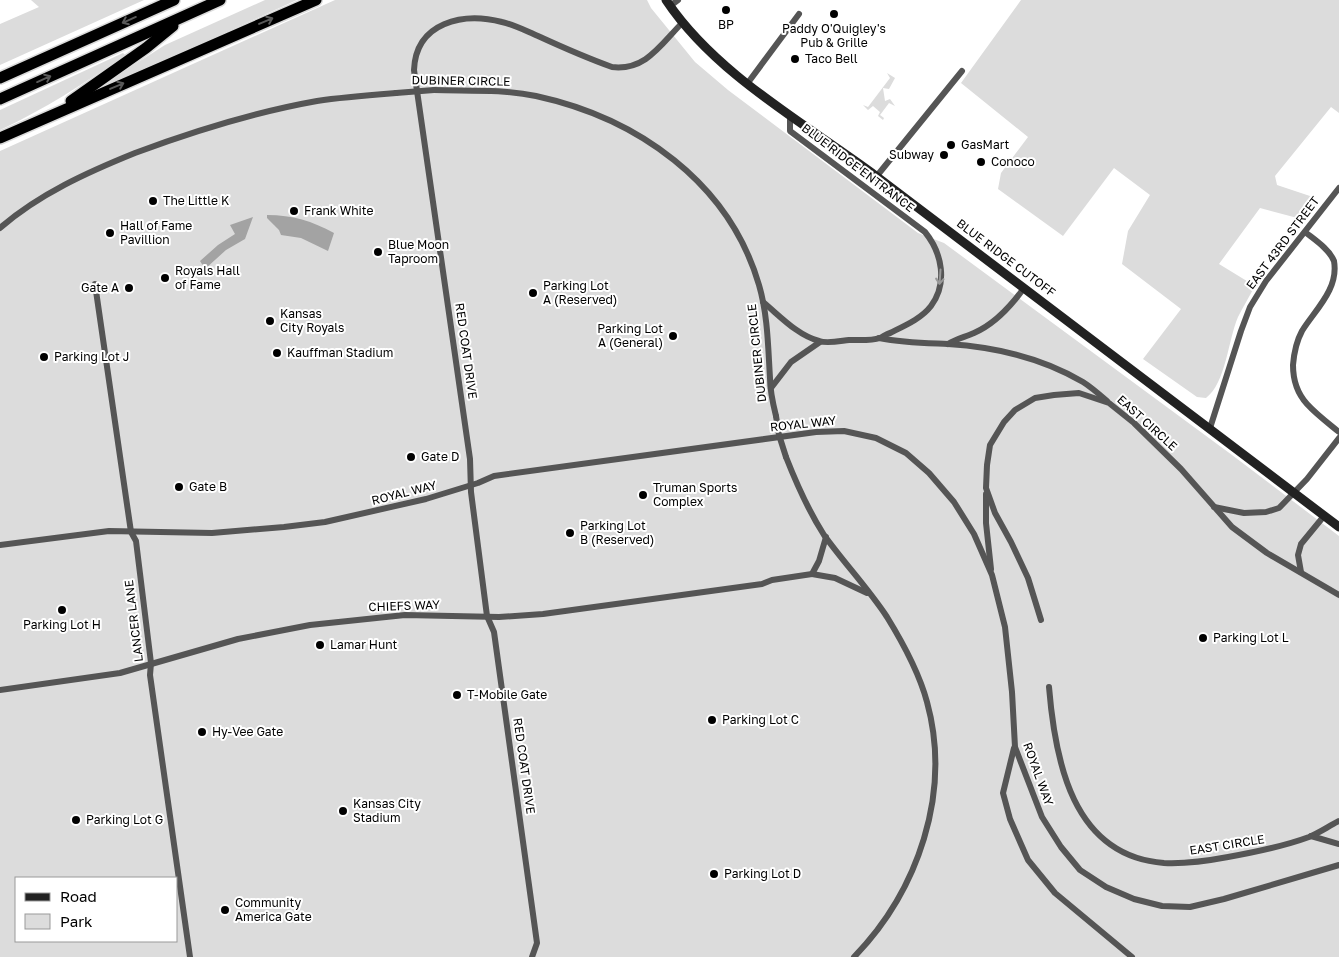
<svg xmlns="http://www.w3.org/2000/svg" width="1339" height="957" font-family="'Golos Text',sans-serif">
<style>
.green{fill:#dcdcdc;fill-rule:evenodd}
.water{fill:#a3a3a3}
.lines{fill:none;stroke-linecap:round;stroke-linejoin:round}
.highway-casing{stroke:#dbdbdb;stroke-width:14}
.street{stroke:#555;stroke-width:6}
.secondary{stroke:#222;stroke-width:9}
.highway{stroke:#000;stroke-width:11}
.street-bridge{stroke:#555;stroke-width:6}
.oneway{stroke:#595959}
.oneway2{stroke:#999}
.poi-dot{fill:#000;stroke:#fff;stroke-width:2}
.labels{text-anchor:middle;stroke-width:4;stroke-linejoin:round;paint-order:stroke}
.poi-label{font-size:12px;fill:#000;stroke:#fff;text-anchor:start}
.street-label{font-size:12px;fill:#000;stroke:#fff}
</style>
<rect width="100%" height="100%" fill="#fff"/>
<g class="green">
<polygon points="31,0 144,0 0,65 0,24 39,7"/>
<polygon points="265,0 297,0 103,88 121,73 165,45"/>
<path d="M335,0H647L651,8L695,62L728,90L918,233L944,243L1232,455L1339,536V957H0V151ZM16,878H176V941H16Z"/>
<path d="M1021,0H1339V113L1331,107L1275,176L1277,185L1313,197L1318,204L1305,220L1260,208L1219,264L1255,286C1249,297 1243,307 1238,317C1228,340 1226,383 1206,398L1197,397L1143,359L1181,309L1122,264L1128,231L1150,195L1114,168L1063,236L998,189L1001,173L1028,137L961,83Z"/>
<path d="M123,53L125,55C85,83 45,109 0,130V110Z"/>
<polygon points="887,73 895,78 889,89 883,88 885,101 890,99 895,106 889,103 880,115 884,118 883,120 878,116 880,112 873,106 868,110 863,105 868,107 890,78"/>
</g>
<g class="water">
<path d="M267,215C293,215 312,221 334,233L328,251L301,238L281,235L279,230L267,218Z"/>
<polygon points="253,217 245,239 226,250 205,269 200,261 218,245 235,234 230,225"/>
</g>
<g class="lines">
<g class="highway-casing">
<g id="highway">
<polyline points="0,78 174,0"/>
<polyline points="0,99 220,0"/>
<polyline points="71,101 146,48 173,26"/>
<polyline points="0,138 316,0"/>
</g>
</g>
<g class="street">
<polyline points="670,6 678,0"/>
<polyline points="747,84 799,14"/>
<path d="M434,90C468,91 503,89 536,96C637,118 729,182 759,285C768,316 768,347 770,378C770,391 773,404 776,416"/>
<polyline points="876,177 962,71"/>
<path d="M0,228C39,194 88,172 135,153C194,131 255,112 317,101C343,97 370,95 396,93"/>
<path d="M1305,232C1315,240 1329,249 1334,261C1339,289 1315,310 1302,331C1296,342 1294,353 1293,365C1293,379 1297,393 1307,404C1316,414 1328,423 1339,432"/>
<polyline points="95,284 131,532 136,541 151,663 150,675 190,957"/>
<path d="M763,302C780,316 797,335 819,341C827,344 840,341 849,340C859,340 871,341 880,338C883,337 886,334 890,333C904,326 921,319 931,306C948,283 942,253 925,232L790,131V115"/>
<path d="M879,338C904,343 923,343 948,344C995,347 1041,357 1083,382C1091,387 1099,394 1107,401"/>
<path d="M948,344C956,339 965,337 974,333C995,324 1011,306 1024,288"/>
<polyline points="771,388 791,362 820,342"/>
<polyline points="1210,428 1241,331 1250,307 1266,281 1339,188"/>
<path d="M786,457C797,485 808,510 824,535C844,563 868,588 887,617C903,643 919,672 927,702C952,793 918,891 854,957"/>
<polyline points="986,494 986,523 991,569"/>
<polyline points="1214,507 1244,513 1266,512 1279,508 1307,479 1339,438"/>
<polyline points="0,545 109,531 212,533 284,527 325,522 426,499 478,483 494,476 816,432 844,431 876,438 906,453 929,473 954,502 974,534 992,575 1005,627 1012,692 1015,747 1042,817 1061,847 1080,870 1106,887 1134,899 1162,906 1190,907 1224,899 1339,865"/>
<polyline points="1301,572 1298,555 1301,544 1324,516"/>
<polyline points="812,574 835,578 867,593"/>
<polyline points="1041,620 1028,578 1011,542 995,513 986,488 987,465 990,445 1004,422 1015,410 1035,398 1054,395 1079,393 1109,403 1134,423 1181,469 1232,527 1267,553 1339,595"/>
<path d="M1049,687C1055,760 1072,856 1164,863C1185,864 1207,861 1228,857C1256,852 1282,847 1309,837C1319,833 1329,826 1339,821"/>
<polyline points="0,690 120,673 238,639 310,625 405,615 499,617 543,614 762,584 772,580 812,574 819,561 826,537"/>
<polyline points="1014,748 1003,793 1010,819 1028,860 1055,893 1132,957"/>
<polyline points="1311,836 1339,844"/>
<path d="M532,957L537,943L494,632L487,616L471,492L470,459L414,70C416,22 463,12 502,22C515,25 526,31 538,36C562,47 587,58 612,67C646,71 661,44 683,22"/>
</g>
<path class="secondary" d="M666,0C715,74 806,124 876,176C1031,292 1184,411 1339,527"/>
<use href="#highway" class="highway"/>
<g class="street-bridge">
<polyline points="396,93 434,90"/>
<polyline points="776,416 779,435 786,457"/>
</g>
</g>
<defs><path id="oneway-shaft" d="M-6 0H5M1.5-3L5.5 0L1.5 3" fill="none" stroke-width="1.6" stroke-linecap="round" stroke-linejoin="round" transform="scale(1.25)"/></defs>
<g class="oneway">
<use href="#oneway-shaft" transform="translate(129 20) rotate(156)"/>
<use href="#oneway-shaft" transform="translate(266 21) rotate(-23)"/>
<use href="#oneway-shaft" transform="translate(44 79) rotate(-24)"/>
<use href="#oneway-shaft" transform="translate(117 86) rotate(-23)"/>
</g>
<use class="oneway2" href="#oneway-shaft" transform="translate(940 277) rotate(94)"/>
<g class="poi-dot">
<circle cx="726" cy="10" r="5"/>
<circle cx="834" cy="14" r="5"/>
<circle cx="795" cy="59" r="5"/>
<circle cx="951" cy="145" r="5"/>
<circle cx="944" cy="155" r="5"/>
<circle cx="981" cy="162" r="5"/>
<circle cx="153" cy="201" r="5"/>
<circle cx="294" cy="211" r="5"/>
<circle cx="110" cy="233" r="5"/>
<circle cx="378" cy="252" r="5"/>
<circle cx="165" cy="278" r="5"/>
<circle cx="129" cy="288" r="5"/>
<circle cx="533" cy="293" r="5"/>
<circle cx="270" cy="321" r="5"/>
<circle cx="673" cy="336" r="5"/>
<circle cx="277" cy="353" r="5"/>
<circle cx="44" cy="357" r="5"/>
<circle cx="411" cy="457" r="5"/>
<circle cx="179" cy="487" r="5"/>
<circle cx="643" cy="495" r="5"/>
<circle cx="570" cy="533" r="5"/>
<circle cx="62" cy="610" r="5"/>
<circle cx="1203" cy="638" r="5"/>
<circle cx="320" cy="645" r="5"/>
<circle cx="457" cy="695" r="5"/>
<circle cx="712" cy="720" r="5"/>
<circle cx="202" cy="732" r="5"/>
<circle cx="343" cy="811" r="5"/>
<circle cx="76" cy="820" r="5"/>
<circle cx="714" cy="874" r="5"/>
<circle cx="225" cy="910" r="5"/>
</g>
<g class="labels">
<g class="poi-label">
<text x="726" y="29" text-anchor="middle">BP</text>
<text x="834" y="33" text-anchor="middle">Paddy O'Quigley's<tspan x="834" dy="14">Pub &amp; Grille</tspan></text>
<text x="805" y="63">Taco Bell</text>
<text x="961" y="149">GasMart</text>
<text x="934" y="159" text-anchor="end">Subway</text>
<text x="991" y="166">Conoco</text>
<text x="163" y="205">The Little K</text>
<text x="304" y="215">Frank White</text>
<text x="120" y="230">Hall of Fame<tspan x="120" dy="14">Pavillion</tspan></text>
<text x="388" y="249">Blue Moon<tspan x="388" dy="14">Taproom</tspan></text>
<text x="175" y="275">Royals Hall<tspan x="175" dy="14">of Fame</tspan></text>
<text x="543" y="290">Parking Lot<tspan x="543" dy="14">A (Reserved)</tspan></text>
<text x="119" y="292" text-anchor="end">Gate A</text>
<text x="280" y="318">Kansas<tspan x="280" dy="14">City Royals</tspan></text>
<text x="663" y="333" text-anchor="end">Parking Lot<tspan x="663" dy="14">A (General)</tspan></text>
<text x="287" y="357">Kauffman Stadium</text>
<text x="54" y="361">Parking Lot J</text>
<text x="421" y="461">Gate D</text>
<text x="189" y="491">Gate B</text>
<text x="653" y="492">Truman Sports<tspan x="653" dy="14">Complex</tspan></text>
<text x="580" y="530">Parking Lot<tspan x="580" dy="14">B (Reserved)</tspan></text>
<text x="62" y="629" text-anchor="middle">Parking Lot H</text>
<text x="1213" y="642">Parking Lot L</text>
<text x="330" y="649">Lamar Hunt</text>
<text x="467" y="699">T-Mobile Gate</text>
<text x="722" y="724">Parking Lot C</text>
<text x="212" y="736">Hy-Vee Gate</text>
<text x="353" y="808">Kansas City<tspan x="353" dy="14">Stadium</tspan></text>
<text x="86" y="824">Parking Lot G</text>
<text x="724" y="878">Parking Lot D</text>
<text x="235" y="907">Community<tspan x="235" dy="14">America Gate</tspan></text>
</g>
<g class="street-label">
<text transform="translate(461 81) rotate(1)" y="4">DUBINER CIRCLE</text>
<text transform="translate(858 168) rotate(37)" y="4">BLUE RIDGE ENTRANCE</text>
<text transform="translate(1283 243) rotate(-53)" y="4">EAST 43RD STREET</text>
<text transform="translate(1006 258) rotate(37)" y="4">BLUE RIDGE CUTOFF</text>
<text transform="translate(466 351) rotate(82)" y="4">RED COAT DRIVE</text>
<text transform="translate(757 353) rotate(-96)" y="4">DUBINER CIRCLE</text>
<text transform="translate(1147 423) rotate(42)" y="4">EAST CIRCLE</text>
<text transform="translate(803 424) rotate(-6)" y="4">ROYAL WAY</text>
<text transform="translate(404 493) rotate(-14)" y="4">ROYAL WAY</text>
<text transform="translate(404 606) rotate(-2)" y="4">CHIEFS WAY</text>
<text transform="translate(134 621) rotate(-97)" y="4">LANCER LANE</text>
<text transform="translate(524 766) rotate(82)" y="4">RED COAT DRIVE</text>
<text transform="translate(1038 774) rotate(70)" y="4">ROYAL WAY</text>
<text transform="translate(1227 845) rotate(-9)" y="4">EAST CIRCLE</text>
</g>
</g>
<rect x="15" y="877" width="162" height="65" fill="#ffffff" stroke="#999999"/>
<rect x="25" y="893" width="25" height="8" fill="#222222" stroke="#999999"/>
<text x="60" y="902" font-size="15" fill="#000000">Road</text>
<rect x="25" y="914" width="25" height="15" fill="#dcdcdc" stroke="#999999"/>
<text x="60" y="927" font-size="15" fill="#000000">Park</text>
</svg>
